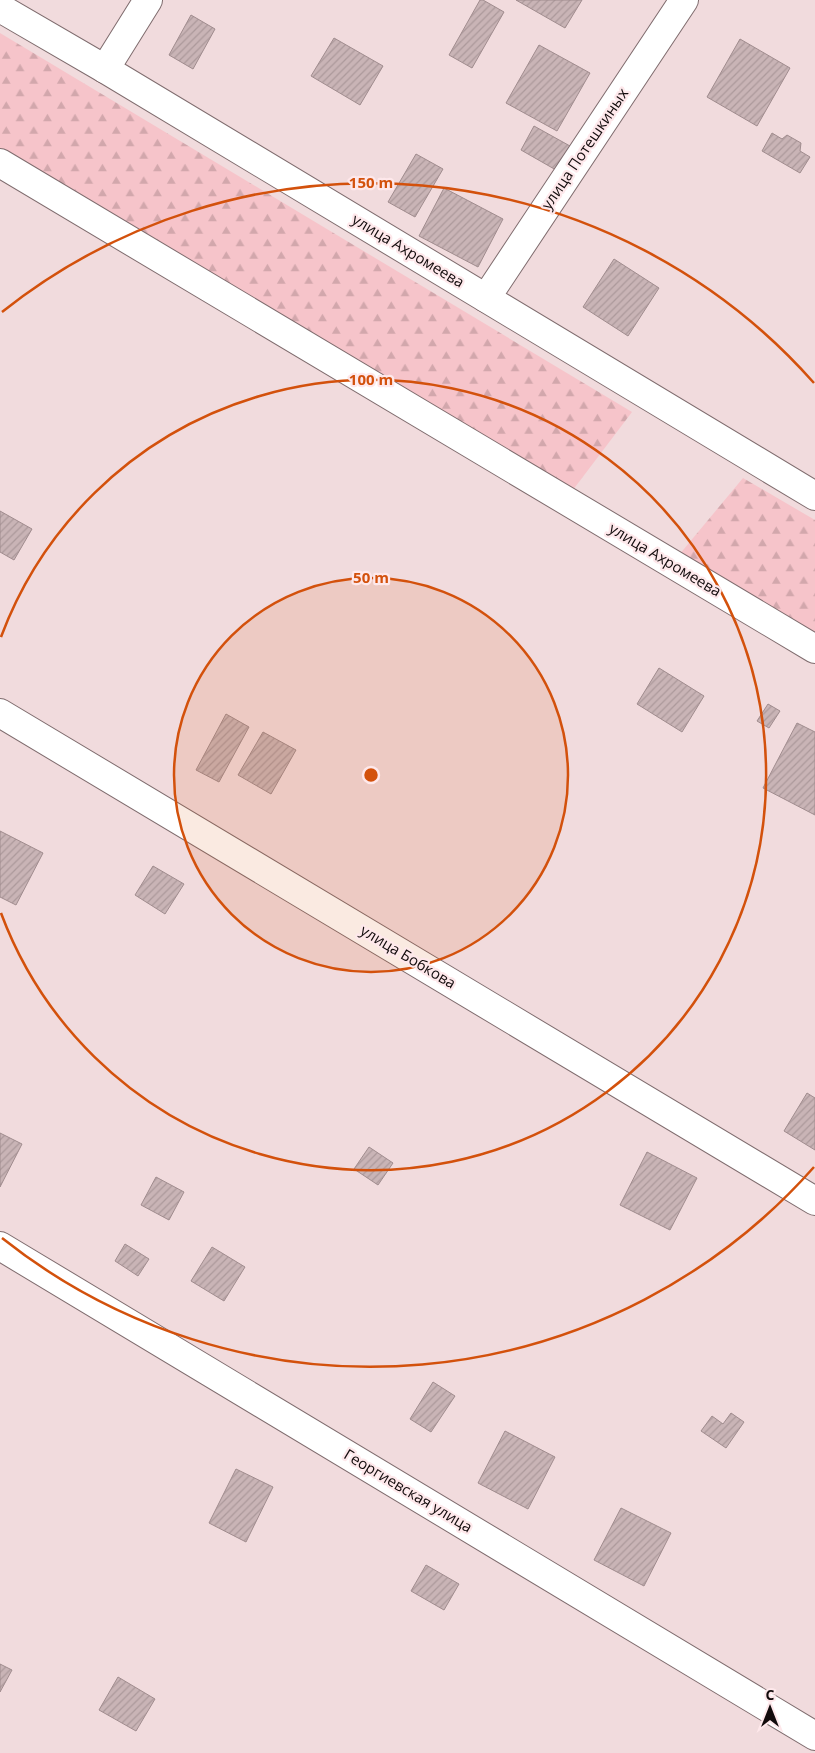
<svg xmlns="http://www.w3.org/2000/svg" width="815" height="1753" font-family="'Open Sans',sans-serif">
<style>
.forest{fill:url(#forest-firs)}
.building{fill:url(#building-hatch);stroke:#a08c8e}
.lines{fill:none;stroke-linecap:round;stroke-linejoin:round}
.minor-casing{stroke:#7f6c6e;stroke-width:30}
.minor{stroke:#fff;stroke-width:28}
.ring{fill:none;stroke:#d3510c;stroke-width:2.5}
.labels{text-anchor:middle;stroke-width:4.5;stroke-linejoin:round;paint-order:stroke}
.street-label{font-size:15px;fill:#120b0c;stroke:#fee8eb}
.centre{fill:#d3510c;stroke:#fee8eb;stroke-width:2.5}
.ring-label{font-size:15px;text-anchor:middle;font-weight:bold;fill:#d3510c;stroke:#fee8eb;stroke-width:4.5;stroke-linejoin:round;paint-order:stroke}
</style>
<defs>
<pattern id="forest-firs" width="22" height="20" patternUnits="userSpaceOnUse" patternTransform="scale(1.25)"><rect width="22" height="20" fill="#f6c4ca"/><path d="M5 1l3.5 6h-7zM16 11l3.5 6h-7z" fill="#d2a7ac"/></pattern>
<pattern id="building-hatch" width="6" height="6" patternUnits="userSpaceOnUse" patternTransform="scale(1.25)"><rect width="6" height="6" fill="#c9b4b6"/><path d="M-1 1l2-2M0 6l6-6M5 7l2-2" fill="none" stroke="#ac999b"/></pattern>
</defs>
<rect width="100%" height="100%" fill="#f1dbdd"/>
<g class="forest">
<polygon points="0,33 632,412 557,511 0,157"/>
<polygon points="743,478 815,520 815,651 669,567"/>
</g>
<g class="building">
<polygon points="480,0 483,0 504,12 472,68 449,55"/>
<polygon points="516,0 582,0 565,28"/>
<polygon points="191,15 215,29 193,69 169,55"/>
<polygon points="334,38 383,66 360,105 311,76"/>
<polygon points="740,39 790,68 757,126 707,97"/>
<polygon points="539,45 590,73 557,131 506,103"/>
<polygon points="534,126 570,146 556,170 521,150"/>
<polygon points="772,133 782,139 787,135 801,143 800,151 810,157 800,173 762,151"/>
<polygon points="416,154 443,169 415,217 388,202"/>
<polygon points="444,188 503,219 478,267 419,236"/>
<polygon points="614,259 659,288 628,336 583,307"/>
<polygon points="0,511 32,529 14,560 0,552"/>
<polygon points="659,668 704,696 682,732 637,704"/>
<polygon points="768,704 780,711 769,728 757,721"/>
<polygon points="226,714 249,727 219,782 196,770"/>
<polygon points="797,723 815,732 815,815 763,788"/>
<polygon points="263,732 296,750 271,794 238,775"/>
<polygon points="0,831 43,853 16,905 0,897"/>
<polygon points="153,866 184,884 165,914 135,895"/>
<polygon points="807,1093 815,1098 815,1150 784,1131"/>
<polygon points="0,1133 22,1144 0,1187"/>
<polygon points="369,1147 393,1163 378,1185 354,1169"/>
<polygon points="647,1152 697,1178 670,1230 620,1205"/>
<polygon points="156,1177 184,1192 169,1220 141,1205"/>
<polygon points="125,1244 149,1259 138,1276 115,1261"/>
<polygon points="212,1247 245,1267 224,1301 191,1281"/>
<polygon points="433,1382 455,1396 431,1432 410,1419"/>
<polygon points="731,1413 744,1422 726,1448 701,1431 712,1416 723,1424"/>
<polygon points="505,1431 555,1457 528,1509 478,1483"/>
<polygon points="236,1469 273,1487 246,1542 209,1523"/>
<polygon points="621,1508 671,1533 644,1586 594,1560"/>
<polygon points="426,1565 459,1584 444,1610 411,1591"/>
<polygon points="0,1664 12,1670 0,1692"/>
<polygon points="118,1677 155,1699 136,1731 99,1710"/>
</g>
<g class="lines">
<g class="minor-casing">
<g id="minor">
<polyline points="0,8 105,69 815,496"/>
<polyline points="105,69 148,0"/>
<polyline points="0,163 815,649"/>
<polyline points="486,298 684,0"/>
<polyline points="0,713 815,1201"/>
<polyline points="0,1246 815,1736"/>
</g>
</g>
<use href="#minor" class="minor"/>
</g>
<circle cx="371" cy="775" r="197" fill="#d3510c" fill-opacity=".12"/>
<g class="ring">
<circle cx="371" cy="775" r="197"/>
<path d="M1 637A395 395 0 1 1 1 913"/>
<path d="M814 1167A592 592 0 0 1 2 1238M2 312A592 592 0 0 1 814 383"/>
</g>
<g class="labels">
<g class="street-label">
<text transform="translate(585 149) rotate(-56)" y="5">улица Потешкиных</text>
<text transform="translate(408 251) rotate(31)" y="5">улица Ахромеева</text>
<text transform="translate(665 560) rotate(31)" y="5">улица Ахромеева</text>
<text transform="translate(408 957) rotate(31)" y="5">улица Бобкова</text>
<text transform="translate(408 1491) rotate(31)" y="5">Георгиевская улица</text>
</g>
</g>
<circle cx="371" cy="775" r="8" class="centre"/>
<g class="ring-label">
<text x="371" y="188">150 m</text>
<text x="371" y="385">100 m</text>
<text x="371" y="583">50 m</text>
</g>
<g transform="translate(770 1708)" stroke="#fee8eb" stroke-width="4" paint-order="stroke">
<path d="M0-4L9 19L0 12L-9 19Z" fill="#120b0c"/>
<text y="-8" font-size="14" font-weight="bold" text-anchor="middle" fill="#120b0c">С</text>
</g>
</svg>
